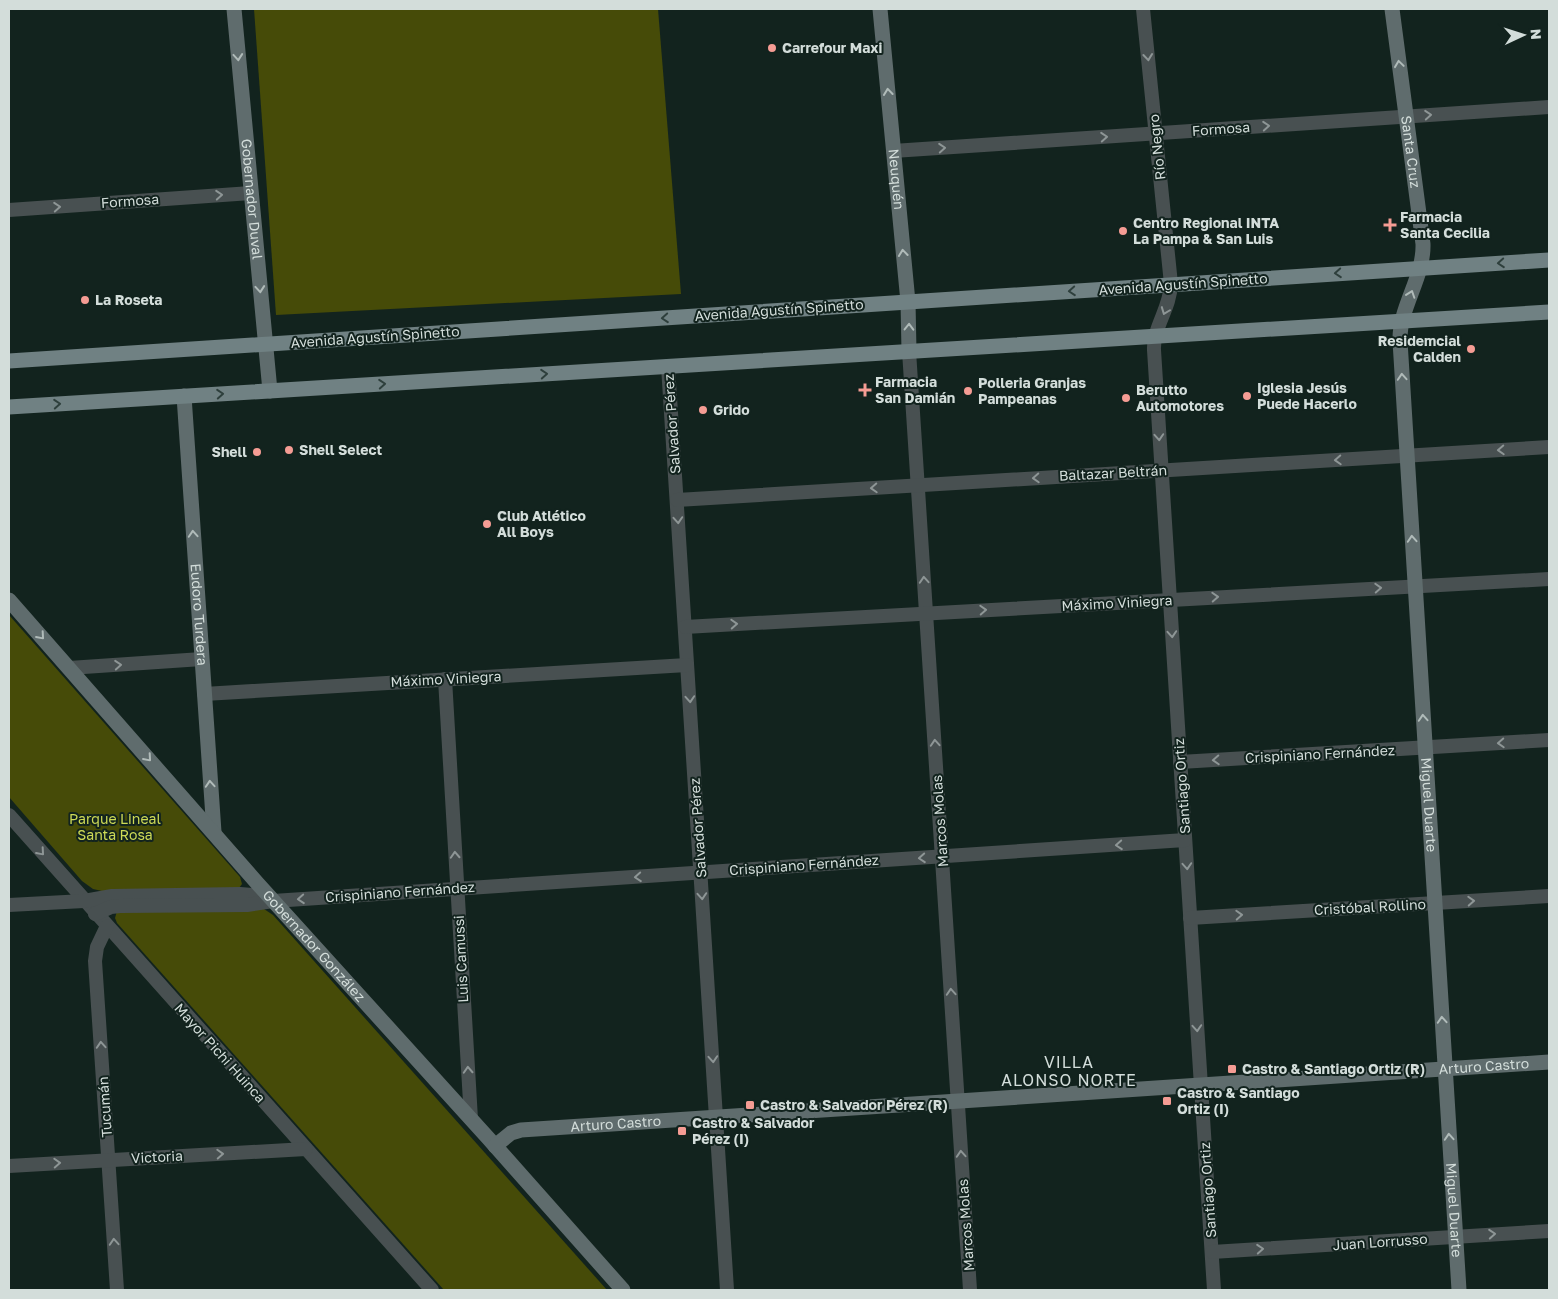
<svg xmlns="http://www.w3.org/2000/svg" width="1558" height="1299" font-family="'Golos Text',sans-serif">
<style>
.green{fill:#464b08}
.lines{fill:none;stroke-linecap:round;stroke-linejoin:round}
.street{stroke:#485051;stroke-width:14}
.secondary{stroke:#5f6c6d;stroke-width:15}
.primary{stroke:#708183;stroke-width:15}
.oneway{stroke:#b0bbb9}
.oneway2{stroke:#8e9696}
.oneway3{stroke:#2e3f3c}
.poi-dot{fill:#f59c94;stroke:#12231e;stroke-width:2}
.labels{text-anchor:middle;stroke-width:4;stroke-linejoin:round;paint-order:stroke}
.poi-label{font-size:14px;font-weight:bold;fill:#d3ddda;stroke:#12231e;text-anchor:start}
.street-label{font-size:14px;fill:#d3ddda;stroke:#12231e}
.park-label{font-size:14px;fill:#cdda56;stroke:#12231e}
.quarter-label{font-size:16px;letter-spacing:1px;fill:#d3ddda;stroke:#12231e}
</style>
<rect width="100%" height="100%" fill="#12231e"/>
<g class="green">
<polygon points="254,9 658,9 681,294 276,315"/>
<polygon points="9,615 240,877 242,884 239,888 102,891 93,889 82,881 9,797"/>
<polygon points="264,909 273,915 607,1290 444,1290 117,923 115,918 117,911"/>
</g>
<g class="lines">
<g class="street">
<path d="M1143,9L1171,284C1170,309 1153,327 1154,350L1214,1290"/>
<polyline points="893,151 1549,107"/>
<polyline points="9,210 251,193"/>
<polyline points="909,351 970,1290"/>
<polyline points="668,366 727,1290"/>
<polyline points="677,500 1549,447"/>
<polyline points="685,627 1549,579"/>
<polyline points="69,668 202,659"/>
<polyline points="445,679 471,1119"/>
<polyline points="204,694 687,665"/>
<polyline points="1180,762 1549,740"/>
<polyline points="9,815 432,1290"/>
<polyline points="9,905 84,901 112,896 240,894 252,895 267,899"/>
<polyline points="95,914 111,907 120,906 247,905 273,901 1185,840"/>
<polyline points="1190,918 1549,896"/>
<polyline points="107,926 97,947 95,961 117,1290"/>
<polyline points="9,1166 306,1149"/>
<polyline points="1212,1252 1549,1231"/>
</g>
<g class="secondary">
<path id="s1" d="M234,9L270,391"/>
<path id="s2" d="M880,9L908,302L909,351"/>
<path id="s3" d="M1392,9L1423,244C1424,278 1399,307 1400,341L1459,1290"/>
<path id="s4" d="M184,396L214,832"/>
<path id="s5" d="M9,600L258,884L489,1139L623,1290"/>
<path id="s6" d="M495,1146L511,1133L521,1130L1549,1062"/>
</g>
<g class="primary">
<polyline points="9,361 1549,260"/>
<polyline points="9,407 1549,312"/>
</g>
</g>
<defs><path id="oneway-chevron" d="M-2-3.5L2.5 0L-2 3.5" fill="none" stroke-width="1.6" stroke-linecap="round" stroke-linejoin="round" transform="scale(1.25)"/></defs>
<g class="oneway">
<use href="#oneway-chevron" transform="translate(238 57) rotate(85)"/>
<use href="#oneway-chevron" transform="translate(1399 64) rotate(-98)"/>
<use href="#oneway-chevron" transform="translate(888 92) rotate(-96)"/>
<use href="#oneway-chevron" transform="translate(903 253) rotate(-96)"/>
<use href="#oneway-chevron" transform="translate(260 289) rotate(85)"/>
<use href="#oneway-chevron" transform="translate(1411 294) rotate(-71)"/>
<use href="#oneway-chevron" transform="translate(909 327) rotate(-89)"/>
<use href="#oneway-chevron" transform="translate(1402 377) rotate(-94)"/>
<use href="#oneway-chevron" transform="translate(193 534) rotate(-94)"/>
<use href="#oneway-chevron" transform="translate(1412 539) rotate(-94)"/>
<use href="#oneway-chevron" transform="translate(41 636) rotate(49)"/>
<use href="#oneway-chevron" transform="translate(1423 718) rotate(-94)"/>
<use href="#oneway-chevron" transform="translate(148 758) rotate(49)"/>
<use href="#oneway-chevron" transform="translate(210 784) rotate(-94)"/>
<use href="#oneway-chevron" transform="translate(1442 1020) rotate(-94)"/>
<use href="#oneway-chevron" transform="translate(1449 1137) rotate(-94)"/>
</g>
<g class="oneway2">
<use href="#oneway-chevron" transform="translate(1148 57) rotate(84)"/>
<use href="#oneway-chevron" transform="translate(1428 115) rotate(-4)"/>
<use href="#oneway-chevron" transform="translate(1266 126) rotate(-4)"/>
<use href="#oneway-chevron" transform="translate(1104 137) rotate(-4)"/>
<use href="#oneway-chevron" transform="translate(942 148) rotate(-4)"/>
<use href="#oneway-chevron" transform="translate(219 195) rotate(-4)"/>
<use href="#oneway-chevron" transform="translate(57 207) rotate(-4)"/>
<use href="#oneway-chevron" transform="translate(1165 311) rotate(111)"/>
<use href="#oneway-chevron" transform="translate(1159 437) rotate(86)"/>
<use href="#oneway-chevron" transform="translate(1501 450) rotate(177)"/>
<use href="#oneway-chevron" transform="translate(1338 460) rotate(177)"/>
<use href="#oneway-chevron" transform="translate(1036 478) rotate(177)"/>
<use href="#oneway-chevron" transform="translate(874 488) rotate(177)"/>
<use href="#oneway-chevron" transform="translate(678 520) rotate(86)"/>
<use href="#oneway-chevron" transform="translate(924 580) rotate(-94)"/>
<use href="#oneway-chevron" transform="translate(1378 588) rotate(-3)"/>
<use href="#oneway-chevron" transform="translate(1215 597) rotate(-3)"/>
<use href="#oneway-chevron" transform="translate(983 610) rotate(-3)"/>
<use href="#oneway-chevron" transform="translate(734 624) rotate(-3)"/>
<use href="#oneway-chevron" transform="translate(1172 634) rotate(86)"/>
<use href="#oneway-chevron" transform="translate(118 665) rotate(-4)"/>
<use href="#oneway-chevron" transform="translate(690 699) rotate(86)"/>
<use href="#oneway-chevron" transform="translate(935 743) rotate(-94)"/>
<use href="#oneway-chevron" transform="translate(1501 743) rotate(177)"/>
<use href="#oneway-chevron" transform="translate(1216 760) rotate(177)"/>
<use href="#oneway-chevron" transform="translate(1119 845) rotate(176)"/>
<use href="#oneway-chevron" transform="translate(41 852) rotate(49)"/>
<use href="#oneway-chevron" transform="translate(455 855) rotate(-93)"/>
<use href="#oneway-chevron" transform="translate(922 858) rotate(176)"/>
<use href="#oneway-chevron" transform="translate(1187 866) rotate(86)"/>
<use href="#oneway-chevron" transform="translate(638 877) rotate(176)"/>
<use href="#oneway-chevron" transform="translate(702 896) rotate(86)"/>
<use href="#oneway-chevron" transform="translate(301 899) rotate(176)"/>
<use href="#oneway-chevron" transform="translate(1471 901) rotate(-3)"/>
<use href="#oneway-chevron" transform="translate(1239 915) rotate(-3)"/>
<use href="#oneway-chevron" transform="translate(951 992) rotate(-94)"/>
<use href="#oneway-chevron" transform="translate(1197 1028) rotate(86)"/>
<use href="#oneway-chevron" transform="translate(101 1045) rotate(-94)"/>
<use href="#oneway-chevron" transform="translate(713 1059) rotate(86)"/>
<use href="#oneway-chevron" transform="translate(468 1070) rotate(-93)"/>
<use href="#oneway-chevron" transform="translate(220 1154) rotate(-3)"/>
<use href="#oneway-chevron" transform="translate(961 1154) rotate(-94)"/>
<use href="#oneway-chevron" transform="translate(57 1163) rotate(-3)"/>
<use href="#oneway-chevron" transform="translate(1492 1234) rotate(-4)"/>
<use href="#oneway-chevron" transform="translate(114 1242) rotate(-94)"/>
<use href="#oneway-chevron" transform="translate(1260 1249) rotate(-4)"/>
</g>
<g class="oneway3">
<use href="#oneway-chevron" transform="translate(1501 263) rotate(176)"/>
<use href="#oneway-chevron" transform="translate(1338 273) rotate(176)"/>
<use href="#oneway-chevron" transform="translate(1072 291) rotate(176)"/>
<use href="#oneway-chevron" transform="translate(665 318) rotate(176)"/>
<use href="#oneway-chevron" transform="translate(544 374) rotate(-4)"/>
<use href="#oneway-chevron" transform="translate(382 384) rotate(-4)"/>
<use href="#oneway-chevron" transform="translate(220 394) rotate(-4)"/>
<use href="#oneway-chevron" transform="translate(57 404) rotate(-4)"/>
</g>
<g class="poi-dot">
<circle cx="772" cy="48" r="5"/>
<path d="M1387.5 217.5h5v5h5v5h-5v5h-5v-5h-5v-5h5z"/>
<circle cx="1123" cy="231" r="5"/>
<circle cx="85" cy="300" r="5"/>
<circle cx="1471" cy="349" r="5"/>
<path d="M862.5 382.5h5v5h5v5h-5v5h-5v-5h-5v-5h5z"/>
<circle cx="968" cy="391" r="5"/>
<circle cx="1247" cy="396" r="5"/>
<circle cx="1126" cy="398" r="5"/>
<circle cx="703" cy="410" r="5"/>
<circle cx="289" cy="450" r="5"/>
<circle cx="257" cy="452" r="5"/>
<circle cx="487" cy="524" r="5"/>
<rect x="1227" y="1064" width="10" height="10" rx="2.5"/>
<rect x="1162" y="1096" width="10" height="10" rx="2.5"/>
<rect x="745" y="1100" width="10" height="10" rx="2.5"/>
<rect x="677" y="1126" width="10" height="10" rx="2.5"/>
</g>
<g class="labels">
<g class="poi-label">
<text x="782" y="53">Carrefour Maxi</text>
<text x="1400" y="222">Farmacia<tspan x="1400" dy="16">Santa Cecilia</tspan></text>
<text x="1133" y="228">Centro Regional INTA<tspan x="1133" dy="16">La Pampa &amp; San Luis</tspan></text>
<text x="95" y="305">La Roseta</text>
<text x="1461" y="346" text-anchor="end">Residemcial<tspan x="1461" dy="16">Calden</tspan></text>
<text x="875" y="387">Farmacia<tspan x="875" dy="16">San Damián</tspan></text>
<text x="978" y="388">Polleria Granjas<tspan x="978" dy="16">Pampeanas</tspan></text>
<text x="1257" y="393">Iglesia Jesús<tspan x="1257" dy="16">Puede Hacerlo</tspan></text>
<text x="1136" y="395">Berutto<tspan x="1136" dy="16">Automotores</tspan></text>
<text x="713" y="415">Grido</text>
<text x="299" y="455">Shell Select</text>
<text x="247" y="457" text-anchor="end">Shell</text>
<text x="497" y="521">Club Atlético<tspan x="497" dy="16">All Boys</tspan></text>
<text x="1242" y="1074">Castro &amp; Santiago Ortiz (R)</text>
<text x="1177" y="1098">Castro &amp; Santiago<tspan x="1177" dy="16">Ortiz (I)</tspan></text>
<text x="760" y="1110">Castro &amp; Salvador Pérez (R)</text>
<text x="692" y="1128">Castro &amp; Salvador<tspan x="692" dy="16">Pérez (I)</tspan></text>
</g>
<g class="street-label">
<text transform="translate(1221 129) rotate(-4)" y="5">Formosa</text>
<text transform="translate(1157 147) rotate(-96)" y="5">Río Negro</text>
<text dy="5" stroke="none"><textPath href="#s3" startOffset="144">Santa Cruz</textPath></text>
<text dy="5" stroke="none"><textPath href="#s2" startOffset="171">Neuquén</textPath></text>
<text dy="5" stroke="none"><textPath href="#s1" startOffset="191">Gobernador Duval</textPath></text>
<text transform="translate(130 201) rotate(-4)" y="5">Formosa</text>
<text transform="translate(1183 284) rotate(-4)" y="5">Avenida Agustín Spinetto</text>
<text transform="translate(779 310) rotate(-4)" y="5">Avenida Agustín Spinetto</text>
<text transform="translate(375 337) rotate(-4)" y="5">Avenida Agustín Spinetto</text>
<text transform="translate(672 424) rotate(-94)" y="5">Salvador Pérez</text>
<text transform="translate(1113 473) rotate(-3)" y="5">Baltazar Beltrán</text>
<text transform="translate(1117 603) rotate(-3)" y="5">Máximo Viniegra</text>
<text dy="5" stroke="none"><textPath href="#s4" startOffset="219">Eudoro Turdera</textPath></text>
<text transform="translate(446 679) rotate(-3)" y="5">Máximo Viniegra</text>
<text transform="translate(1320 754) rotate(-3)" y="5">Crispiniano Fernández</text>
<text transform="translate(1182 786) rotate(-94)" y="5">Santiago Ortiz</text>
<text dy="5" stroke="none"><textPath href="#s3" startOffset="802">Miguel Duarte</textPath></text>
<text transform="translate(940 821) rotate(-94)" y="5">Marcos Molas</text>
<text transform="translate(698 828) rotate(-94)" y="5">Salvador Pérez</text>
<text transform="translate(804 865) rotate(-4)" y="5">Crispiniano Fernández</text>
<text transform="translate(400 892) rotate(-4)" y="5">Crispiniano Fernández</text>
<text transform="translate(1370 907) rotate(-3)" y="5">Cristóbal Rollino</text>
<text dy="5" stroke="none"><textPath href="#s5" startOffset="461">Gobernador González</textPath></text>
<text transform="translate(461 959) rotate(-93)" y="5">Luis Camussi</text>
<text transform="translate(220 1053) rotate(48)" y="5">Mayor Pichi Huinca</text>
<text dy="5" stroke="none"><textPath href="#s6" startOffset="996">Arturo Castro</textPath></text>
<text transform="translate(105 1107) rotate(-94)" y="5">Tucumán</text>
<text dy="5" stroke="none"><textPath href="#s6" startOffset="126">Arturo Castro</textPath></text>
<text transform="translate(157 1157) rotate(-3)" y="5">Victoria</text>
<text transform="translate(1208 1190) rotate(-94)" y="5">Santiago Ortiz</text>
<text dy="5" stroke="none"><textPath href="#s3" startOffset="1208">Miguel Duarte</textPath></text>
<text transform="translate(966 1225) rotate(-94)" y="5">Marcos Molas</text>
<text transform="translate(1380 1242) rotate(-4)" y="5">Juan Lorrusso</text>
</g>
<g class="park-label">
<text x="115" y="824">Parque Lineal<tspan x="115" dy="16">Santa Rosa</tspan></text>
</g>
<g class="quarter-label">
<text x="1069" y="1068">VILLA<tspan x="1069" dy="18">ALONSO NORTE</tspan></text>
</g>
</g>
<rect width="1558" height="1299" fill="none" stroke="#d3ddda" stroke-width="20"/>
<g transform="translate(1523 35) rotate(86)" stroke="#12231e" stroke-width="4" paint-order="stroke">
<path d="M0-4L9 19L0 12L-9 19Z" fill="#d3ddda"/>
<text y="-8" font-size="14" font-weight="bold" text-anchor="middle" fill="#d3ddda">N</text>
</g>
</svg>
